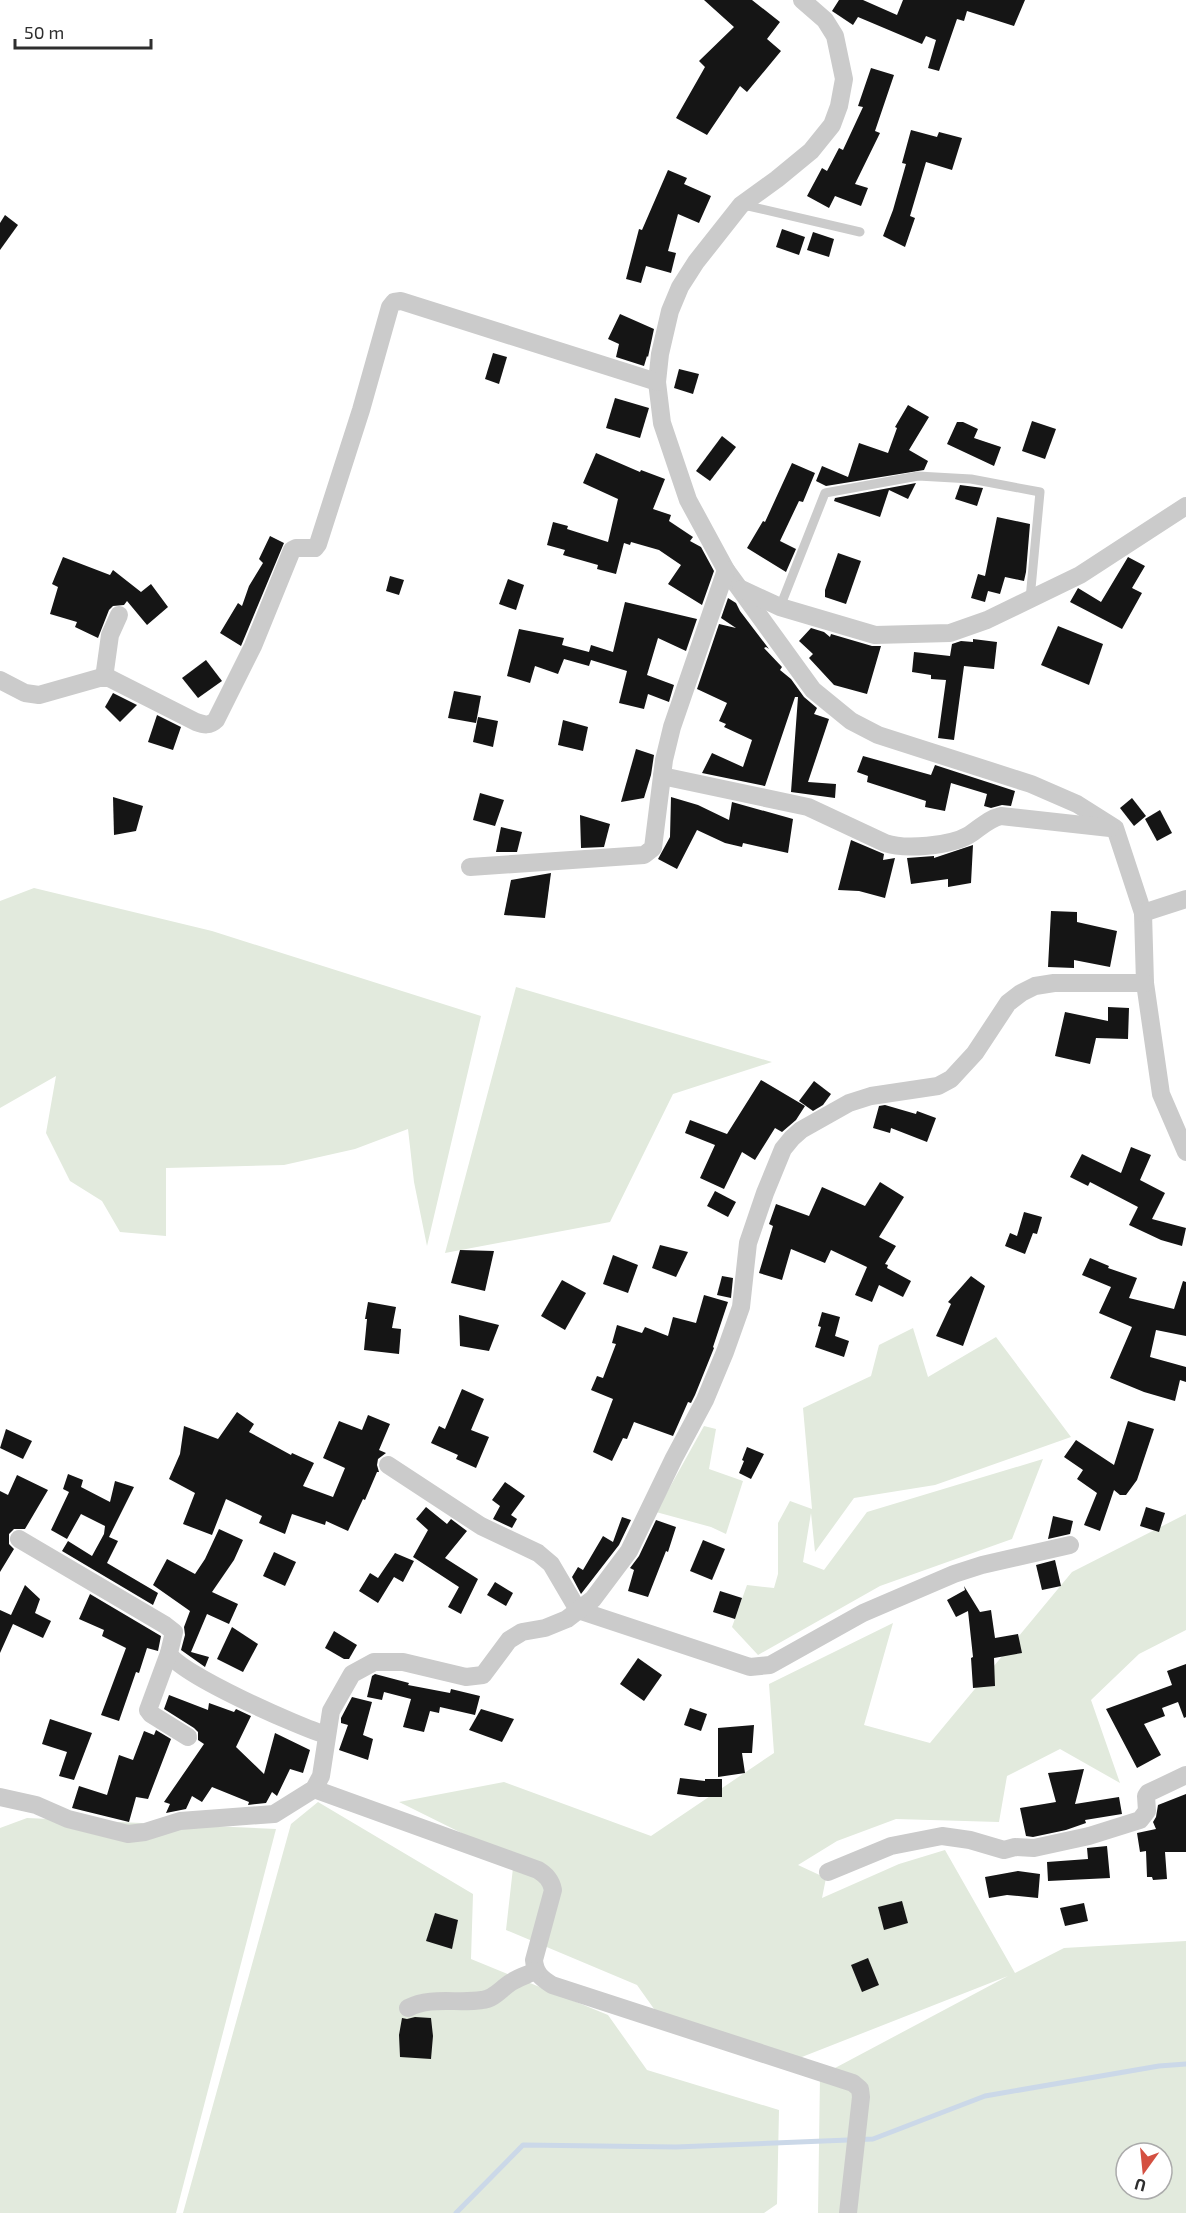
<svg xmlns="http://www.w3.org/2000/svg" width="1186" height="2213" font-family="'Exo 2',sans-serif">
<style>
.green{fill:#e2eadd;fill-rule:evenodd}
.lines{fill:none;stroke-linecap:round;stroke-linejoin:round}
.stream{stroke:#cbd8e8;stroke-width:5}
.building{fill:#151515}
.service{stroke:#cbcbcb;stroke-width:9}
.minor{stroke:#cbcbcb;stroke-width:18}
</style>
<rect width="100%" height="100%" fill="#fff"/>
<g class="green">
<polygon points="34,888 212,931 481,1016 427,1246 414,1182 408,1129 355,1149 284,1165 166,1168 166,1236 120,1232 102,1201 70,1181 46,1133 56,1076 0,1108 0,901"/>
<polygon points="516,987 772,1062 673,1094 610,1222 445,1253"/>
<polygon points="913,1328 928,1377 996,1337 1071,1437 935,1485 854,1498 815,1552 811,1513 803,1562 824,1570 867,1512 1043,1459 1012,1539 880,1586 758,1655 732,1627 747,1585 774,1588 778,1574 778,1523 790,1501 812,1509 803,1408 871,1376 879,1345"/>
<polygon points="704,1426 716,1429 709,1469 743,1481 726,1534 711,1527 656,1512"/>
<path d="M1186,1514V1630L1139,1654L1091,1700L1120,1783L1060,1749L1007,1776L999,1822L896,1819L837,1841L798,1865L826,1878L822,1898L899,1864L945,1850L1015,1973L1064,1948L1186,1941V2213H818L820,2076L1008,1976L779,2066L669,2030L637,1985L506,1930L514,1859L399,1802L504,1782L651,1836L774,1753L769,1684L893,1623L864,1725L930,1743L1072,1572ZM1126,2153H1162V2189H1126Z"/>
<polygon points="318,1802 473,1894 471,1959 608,2015 647,2070 779,2110 777,2204 764,2213 183,2213 291,1824"/>
<polygon points="27,1818 276,1829 176,2213 0,2213 0,1828"/>
</g>
<g class="lines">
<polyline class="stream" points="456,2213 523,2145 676,2147 873,2139 985,2096 1159,2066 1186,2064"/>
</g>
<g class="building">
<polygon points="704,0 752,0 780,22 767,39 781,51 747,92 740,86 707,135 676,118 705,67 699,61 734,27"/>
<polygon points="839,0 863,0 897,15 903,0 1025,0 1014,26 967,11 964,21 957,19 939,71 928,68 936,40 926,36 922,44 858,17 853,25 832,11"/>
<polygon points="871,68 894,75 875,131 880,133 855,184 868,188 861,206 835,196 829,208 807,196 822,168 827,171 839,148 843,150 863,107 858,106"/>
<polygon points="911,130 937,137 939,132 962,138 952,170 926,162 910,216 915,218 905,247 883,236 893,210 906,164 902,163"/>
<polygon points="668,170 687,178 684,184 711,196 699,223 678,214 668,251 676,253 671,273 646,266 641,283 626,279 639,229 642,230"/>
<polygon points="5,215 18,225 0,250 0,223"/>
<polygon points="782,229 805,237 799,255 776,247"/>
<polygon points="813,232 834,239 829,257 807,250"/>
<polygon points="620,314 654,329 648,357 647,356 644,366 616,357 619,344 608,339"/>
<polygon points="493,353 507,357 499,384 485,379"/>
<polygon points="679,369 699,374 693,394 674,388"/>
<polygon points="615,398 649,408 640,438 606,428"/>
<polygon points="908,405 929,417 909,450 928,461 924,470 826,486 816,481 822,466 848,477 859,443 888,453 897,428 895,427"/>
<polygon points="1032,421 1056,429 1045,459 1022,451"/>
<polygon points="957,422 963,422 978,429 974,438 1001,447 994,466 947,444"/>
<polygon points="722,436 736,447 710,481 696,471"/>
<polygon points="596,453 640,472 641,470 665,479 653,509 671,515 669,521 693,537 690,541 701,547 714,571 702,605 668,584 681,565 659,550 631,542 630,545 624,543 616,574 597,569 598,565 563,555 565,550 547,545 553,522 568,526 567,529 608,542 618,499 583,483"/>
<polygon points="792,463 815,473 803,502 799,501 780,541 796,549 786,572 747,548 763,521 765,522"/>
<polygon points="916,483 908,499 889,490 880,517 834,501 835,498"/>
<polygon points="960,485 983,488 977,506 955,499"/>
<polygon points="997,517 1030,524 1026,572 1024,581 1005,577 1000,594 988,591 985,602 971,598 978,574 985,576"/>
<polygon points="270,536 284,543 241,646 220,633 238,603 242,606 249,586 263,563 259,559"/>
<polygon points="838,553 861,561 846,604 825,597 825,590"/>
<polygon points="63,557 110,575 113,570 141,592 151,584 168,607 147,625 127,601 124,605 113,606 109,610 98,638 75,627 77,622 50,614 58,587 52,584"/>
<polygon points="1128,557 1145,566 1132,588 1142,593 1122,629 1070,602 1078,588 1101,602"/>
<polygon points="390,576 404,580 399,595 386,591"/>
<polygon points="508,579 524,585 516,610 499,604"/>
<polygon points="728,598 736,603 740,611 769,649 766,647 764,648 782,667 780,670 791,679 804,697 817,708 814,714 829,719 808,782 836,784 835,798 791,792 798,697 795,697 765,786 702,773 712,753 743,767 752,740 724,727 726,724 719,721 727,703 697,689 719,624 736,628 721,618"/>
<polygon points="625,602 697,619 686,651 658,638 647,675 674,685 669,702 648,694 644,709 619,703 627,671 591,660 589,666 564,659 558,674 535,666 530,683 507,676 519,629 564,638 562,645 589,652 591,645 613,652"/>
<polygon points="1058,626 1103,644 1089,685 1041,665"/>
<polygon points="811,628 824,632 830,637 831,634 872,646 881,646 867,694 834,685 809,658 813,654 799,641"/>
<polygon points="973,639 997,642 994,669 964,666 954,740 938,738 946,680 931,679 931,675 912,672 914,652 950,656 952,644 961,641 973,642"/>
<polygon points="206,660 222,681 198,698 182,678"/>
<polygon points="454,691 481,696 476,723 448,718"/>
<polygon points="113,693 137,705 120,722 105,707"/>
<polygon points="157,715 181,727 173,750 148,742"/>
<polygon points="478,717 498,721 493,747 473,742"/>
<polygon points="563,720 588,727 583,751 558,745"/>
<polygon points="636,749 654,755 651,775 644,798 621,802"/>
<polygon points="863,756 931,775 935,765 1015,791 1011,806 1002,805 991,808 984,806 987,794 951,783 945,811 925,807 926,801 867,782 868,776 857,772"/>
<polygon points="480,793 504,800 495,826 473,820"/>
<polygon points="113,797 143,806 136,831 114,835"/>
<polygon points="671,797 698,805 729,820 732,802 793,819 788,853 743,843 742,847 725,843 697,830 677,869 658,859 670,837"/>
<polygon points="1132,798 1146,816 1134,826 1120,808"/>
<polygon points="1160,810 1172,833 1157,841 1145,819"/>
<polygon points="580,815 610,824 604,847 581,848"/>
<polygon points="501,827 522,832 517,852 496,852"/>
<polygon points="851,840 884,854 883,860 895,858 885,898 859,891 838,890"/>
<polygon points="973,845 971,883 948,887 948,879 911,884 907,858 934,856 934,858"/>
<polygon points="551,873 545,918 504,915 511,880"/>
<polygon points="1051,911 1077,912 1077,922 1117,931 1110,967 1074,960 1074,968 1048,967"/>
<polygon points="1108,1007 1129,1008 1128,1039 1096,1038 1090,1064 1055,1056 1065,1012 1108,1021"/>
<polygon points="761,1080 805,1106 796,1120 782,1132 775,1128 755,1160 742,1152 724,1189 700,1178 715,1145 685,1133 690,1120 727,1134"/>
<polygon points="814,1081 831,1094 823,1105 813,1111 799,1101"/>
<polygon points="885,1105 916,1114 917,1111 936,1118 927,1142 891,1128 890,1133 873,1128 879,1106"/>
<polygon points="1131,1147 1151,1155 1140,1180 1165,1193 1152,1219 1186,1228 1182,1246 1161,1240 1129,1225 1138,1207 1090,1182 1088,1186 1070,1177 1082,1154 1121,1173"/>
<polygon points="880,1182 904,1197 879,1237 896,1246 885,1264 888,1265 887,1268 911,1281 903,1297 879,1285 872,1302 855,1295 867,1267 831,1250 825,1263 791,1249 782,1280 759,1273 773,1226 769,1224 776,1204 809,1216 822,1187 865,1206"/>
<polygon points="715,1191 736,1202 728,1217 707,1206"/>
<polygon points="1024,1212 1042,1217 1037,1234 1033,1233 1025,1254 1005,1246 1010,1233 1017,1236"/>
<polygon points="660,1245 688,1252 676,1277 652,1268"/>
<polygon points="460,1250 494,1251 485,1291 451,1283"/>
<polygon points="613,1255 638,1265 628,1293 603,1284"/>
<polygon points="1090,1258 1109,1266 1108,1268 1137,1278 1129,1298 1174,1309 1183,1281 1186,1282 1186,1336 1156,1330 1150,1357 1186,1367 1186,1382 1180,1380 1175,1401 1144,1392 1110,1378 1132,1327 1099,1313 1111,1287 1082,1275"/>
<polygon points="722,1276 733,1278 731,1298 717,1295"/>
<polygon points="971,1276 985,1286 963,1346 936,1336 951,1304 948,1302"/>
<polygon points="562,1280 586,1293 565,1330 541,1316"/>
<polygon points="704,1295 728,1302 713,1347 714,1348 695,1395 691,1403 688,1402 673,1436 634,1422 627,1439 623,1438 612,1461 593,1452 613,1399 591,1390 597,1376 603,1378 616,1344 612,1343 617,1325 642,1333 645,1327 668,1336 673,1317 696,1323"/>
<polygon points="368,1302 396,1307 392,1328 401,1329 399,1354 364,1350 367,1319 365,1319"/>
<polygon points="822,1312 840,1317 835,1336 849,1341 844,1357 815,1347 821,1327 818,1326"/>
<polygon points="459,1315 499,1325 489,1351 460,1346"/>
<polygon points="462,1389 484,1399 471,1430 489,1437 476,1468 456,1459 458,1455 431,1443 439,1426 445,1429"/>
<polygon points="237,1412 254,1424 249,1432 291,1455 292,1453 314,1463 303,1486 333,1497 345,1468 323,1458 339,1421 362,1430 368,1415 390,1424 379,1450 386,1453 378,1459 377,1465 379,1472 377,1472 365,1500 363,1499 348,1531 326,1521 325,1525 292,1514 285,1534 259,1523 262,1516 226,1499 212,1535 183,1524 195,1493 169,1479 180,1454 184,1426 218,1439"/>
<polygon points="1128,1421 1154,1429 1137,1480 1126,1495 1120,1495 1114,1490 1100,1531 1084,1525 1097,1493 1077,1479 1083,1470 1064,1457 1076,1440 1114,1465"/>
<polygon points="6,1429 32,1441 23,1459 0,1448"/>
<polygon points="747,1447 764,1454 751,1479 739,1473 744,1461 742,1460"/>
<polygon points="68,1474 83,1480 81,1487 110,1502 115,1481 134,1487 109,1537 118,1541 107,1563 158,1593 153,1605 62,1551 68,1541 92,1556 104,1534 105,1526 81,1514 67,1539 51,1530 69,1492 63,1489"/>
<polygon points="17,1475 48,1490 25,1529 14,1529 9,1534 9,1544 14,1549 0,1572 0,1491 8,1495"/>
<polygon points="505,1482 525,1496 511,1515 517,1519 512,1528 493,1519 500,1506 492,1500"/>
<polygon points="426,1507 447,1524 451,1519 467,1531 445,1558 478,1579 461,1614 448,1607 459,1587 413,1557 428,1530 416,1519"/>
<polygon points="1146,1507 1165,1513 1159,1532 1140,1526"/>
<polygon points="1053,1516 1073,1521 1070,1534 1048,1539"/>
<polygon points="622,1517 631,1520 619,1545 581,1594 572,1577 578,1567 583,1570 603,1536 613,1542"/>
<polygon points="656,1520 676,1527 668,1552 666,1551 648,1597 628,1591 634,1570 630,1568 639,1556"/>
<polygon points="219,1529 243,1540 234,1560 212,1592 238,1604 229,1624 207,1614 191,1652 209,1657 205,1667 181,1650 185,1635 184,1627 190,1611 153,1585 167,1559 195,1574 205,1559"/>
<polygon points="703,1540 725,1549 712,1580 690,1571"/>
<polygon points="274,1552 296,1562 285,1586 263,1576"/>
<polygon points="395,1553 414,1561 403,1582 394,1577 378,1603 359,1591 370,1573 378,1578"/>
<polygon points="1055,1560 1061,1586 1042,1590 1036,1565"/>
<polygon points="495,1582 513,1593 506,1606 487,1595"/>
<polygon points="25,1585 40,1599 35,1613 51,1621 43,1638 13,1624 0,1653 0,1610 11,1615"/>
<polygon points="964,1586 980,1612 991,1610 995,1638 1018,1634 1022,1653 994,1658 995,1686 973,1688 971,1658 973,1657 968,1611 956,1617 947,1600 965,1590"/>
<polygon points="720,1591 742,1598 735,1619 713,1612"/>
<polygon points="90,1594 161,1636 158,1651 147,1648 139,1673 136,1672 119,1721 101,1715 126,1648 102,1636 104,1630 79,1619"/>
<polygon points="232,1627 258,1644 243,1672 217,1659"/>
<polygon points="334,1631 357,1645 349,1659 344,1659 325,1648"/>
<polygon points="638,1658 662,1675 644,1701 620,1684"/>
<polygon points="1186,1664 1186,1717 1184,1718 1178,1702 1162,1708 1165,1716 1144,1724 1161,1755 1137,1768 1106,1709 1172,1685 1167,1671"/>
<polygon points="375,1674 409,1683 408,1685 450,1693 451,1689 480,1696 475,1715 440,1707 439,1713 430,1711 424,1732 403,1727 411,1699 384,1692 382,1700 367,1697 372,1676"/>
<polygon points="169,1695 208,1710 209,1703 234,1712 236,1709 251,1716 236,1747 264,1774 275,1733 310,1750 303,1773 290,1769 277,1796 272,1792 266,1803 248,1805 249,1802 212,1787 202,1802 192,1796 186,1809 166,1813 170,1804 164,1802 204,1744 198,1740 198,1732 194,1728 164,1709"/>
<polygon points="352,1697 372,1702 363,1735 373,1739 368,1760 339,1750 348,1725 341,1723 341,1718"/>
<polygon points="690,1708 707,1714 701,1731 684,1725"/>
<polygon points="481,1709 514,1719 502,1742 469,1730"/>
<polygon points="50,1719 92,1733 74,1780 59,1776 67,1752 42,1744"/>
<polygon points="754,1725 752,1753 742,1753 745,1773 718,1777 718,1728"/>
<polygon points="156,1730 171,1739 148,1799 136,1797 129,1822 72,1808 79,1786 107,1795 119,1755 133,1760 144,1731 154,1735"/>
<polygon points="1084,1769 1075,1804 1119,1797 1122,1814 1085,1820 1086,1823 1066,1830 1033,1837 1026,1836 1020,1808 1056,1802 1048,1773"/>
<polygon points="680,1778 705,1781 705,1779 722,1779 722,1797 699,1797 677,1794"/>
<polygon points="1186,1794 1186,1852 1165,1852 1167,1879 1153,1880 1152,1877 1147,1877 1146,1851 1140,1852 1137,1833 1156,1829 1153,1822 1156,1817 1158,1805"/>
<polygon points="1107,1846 1110,1878 1048,1881 1047,1862 1088,1859 1087,1848"/>
<polygon points="1018,1871 1040,1874 1038,1898 1007,1895 989,1898 985,1877"/>
<polygon points="902,1901 908,1923 884,1930 878,1907"/>
<polygon points="1084,1903 1088,1921 1065,1926 1060,1908"/>
<polygon points="435,1913 458,1920 452,1949 426,1941"/>
<polygon points="868,1958 879,1985 862,1992 851,1965"/>
<polygon points="415,2017 431,2018 433,2036 431,2059 400,2057 399,2035 402,2018 407,2019"/>
</g>
<g class="lines">
<g class="service">
<polyline points="744,205 860,232"/>
<polyline points="780,607 825,493 918,476 971,479 1040,492 1030,599"/>
</g>
<g class="minor">
<polyline points="802,0 825,20 835,36 844,79 839,106 832,125 811,151 777,179 741,205 696,262 680,287 670,311 660,354 657,382 662,423 688,500 726,570 813,690 851,721 878,735 1031,784 1077,804 1115,828 1143,913 1145,983 1161,1094 1186,1152"/>
<polyline points="741,589 780,607 875,635 950,633 987,620 1080,575 1186,506"/>
<polyline points="104,678 110,635 119,615"/>
<path d="M0,680L25,693L39,695L99,678H109L196,722C204,725 210,726 216,720L253,646L292,550L296,548H315L318,544L361,410L390,307L394,302L401,301L657,382"/>
<path d="M662,776L808,807L885,843C905,850 950,846 969,835C980,828 988,819 1001,816L1110,828"/>
<polyline points="470,867 644,855 653,848 664,760 672,727 726,570"/>
<polyline points="1143,913 1186,899"/>
<polyline points="388,1465 481,1526 538,1553 551,1564 578,1610 750,1667 770,1665 863,1613 954,1574 982,1565 1070,1545"/>
<path d="M19,1539L165,1625L174,1632L169,1653C176,1673 302,1728 326,1735"/>
<polyline points="169,1653 148,1710 151,1714 188,1737"/>
<path d="M314,1789L538,1870C546,1875 551,1880 553,1890L534,1960C535,1973 541,1978 552,1985L853,2083L860,2089L861,2097L848,2213"/>
<polyline points="0,1797 36,1805 68,1819 128,1834 145,1832 180,1821 274,1814 314,1789 321,1776 331,1711 352,1674 374,1662 403,1662 466,1677 483,1675 509,1640 522,1632 545,1628 567,1619 593,1599 629,1551 674,1458 705,1400 725,1352 741,1307 748,1243 765,1193 783,1149 792,1138 801,1130 849,1103 871,1096 938,1086 951,1079 975,1053 1008,1003 1021,993 1035,986 1054,983 1145,983"/>
<polyline points="828,1872 891,1846 942,1836 970,1840 1004,1850 1015,1847 1034,1848 1089,1836 1140,1820 1147,1811 1146,1796 1148,1793 1186,1775"/>
<path d="M408,2008C431,1996 458,2004 482,2000C494,1999 501,1989 510,1983C517,1978 527,1975 535,1971"/>
</g>
</g>
<g transform="translate(1144 2171) rotate(195)"><circle r="28" fill="#ffffff" stroke="#ababab" stroke-width="1.5"/>
<path d="M0-4.5L10 22L0 15L-10 22Z" fill="#d45041"/>
<text y="-9" font-size="16" font-weight="bold" text-anchor="middle" fill="#2e2e2e">U</text>
</g>
<path d="M15 39v9h136v-9" fill="none" stroke="#2e2e2e" stroke-width="3"/>
<text x="24" y="39" font-size="18" fill="#2e2e2e" stroke="#ffffff" stroke-width="4.5" paint-order="stroke">50 m</text>
</svg>
